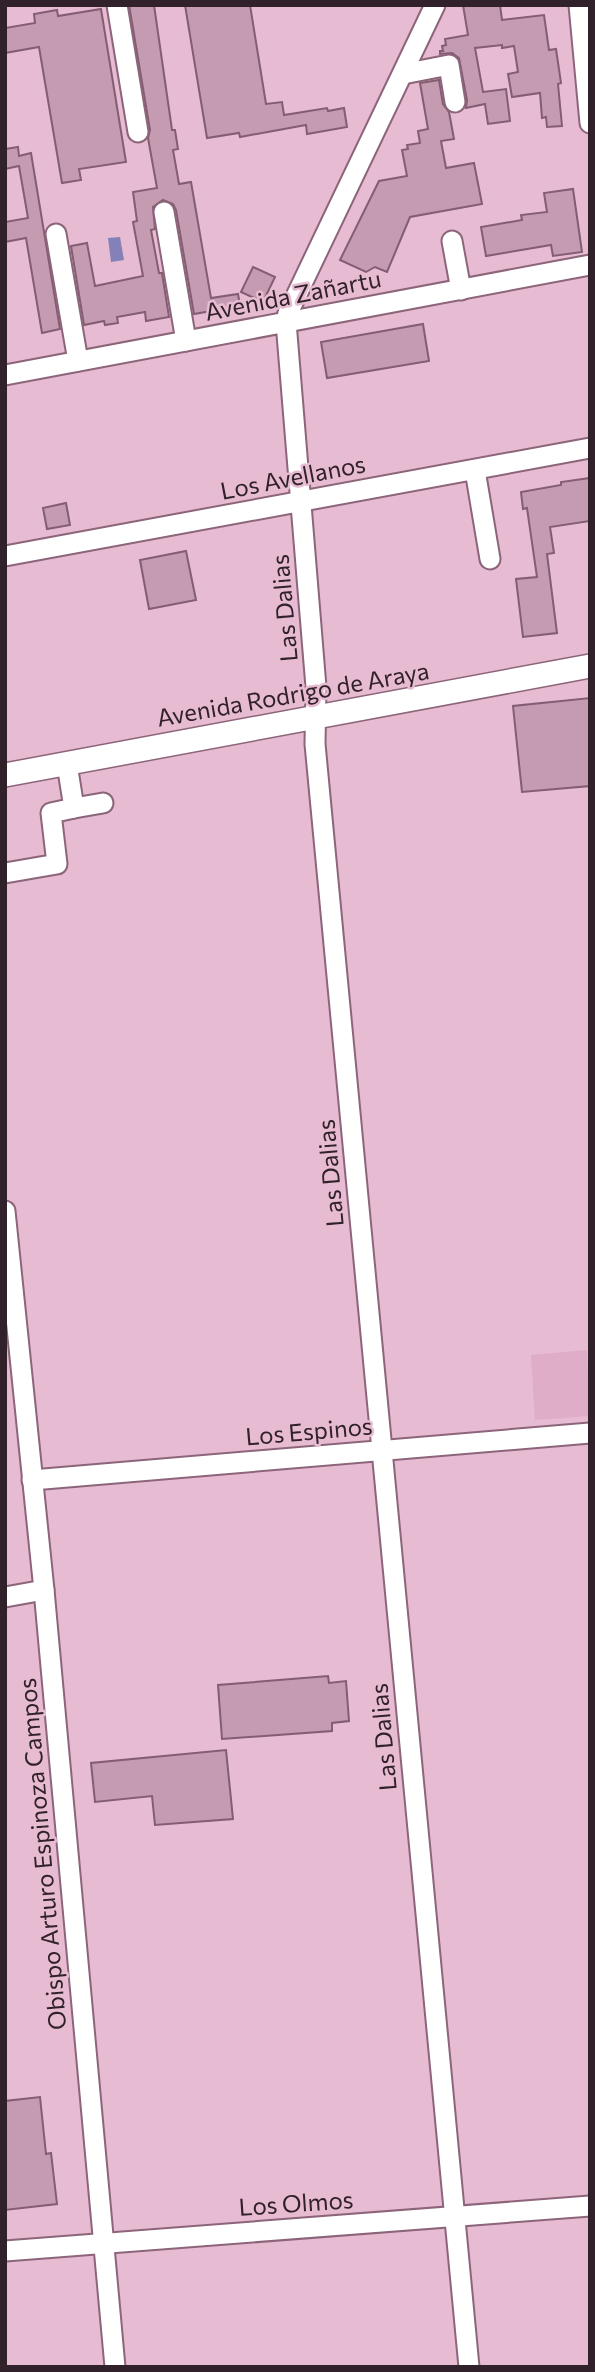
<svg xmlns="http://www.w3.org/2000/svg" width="595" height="2372" font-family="Commissioner,sans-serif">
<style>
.built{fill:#e0adc9}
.water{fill:#8381b8}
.building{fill:#c59bb2;stroke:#835d72;stroke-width:2}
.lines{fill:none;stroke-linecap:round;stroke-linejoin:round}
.minor-casing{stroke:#8c657a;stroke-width:23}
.major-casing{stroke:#8c657a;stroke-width:26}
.minor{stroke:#fff;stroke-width:19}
.major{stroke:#fff;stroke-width:23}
.labels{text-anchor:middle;stroke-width:5;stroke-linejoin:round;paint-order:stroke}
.street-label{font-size:24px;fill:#31212a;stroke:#e7bbd2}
</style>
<rect width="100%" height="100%" fill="#e7bbd2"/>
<polygon class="built" points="587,1350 590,1416 535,1420 531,1355"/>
<polygon class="water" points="120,237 124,260 111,262 108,238"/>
<g class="building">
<polygon points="129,5 154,5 172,130 175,130 178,149 173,150 179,184 191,182 211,298 238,294 240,306 194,314 176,210 173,204 163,200 153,207 155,229 151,230 159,273 162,273 169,317 146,321 145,312 117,317 118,323 105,325 104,321 84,325 71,246 87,243 95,286 143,276 133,222 137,221 133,192 157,188 148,138 150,130"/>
<polygon points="185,5 250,5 266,104 282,102 284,115 327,108 328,111 344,108 347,127 307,134 306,125 240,137 239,133 207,138"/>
<polygon points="463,5 500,5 502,20 544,15 549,50 556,49 561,83 558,84 562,126 547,127 546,117 542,118 540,93 512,97 508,74 518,72 514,46 502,48 502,45 475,48 483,92 506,89 510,121 488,124 485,104 466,108 467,100 459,58 452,53 440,54 440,51 443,51 442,46 446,45 445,39 468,35"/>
<polygon points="101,9 126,162 79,169 81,180 62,183 39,47 5,53 5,28 35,23 34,14 57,10 58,16"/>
<polygon points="439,80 443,104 449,112 454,139 441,141 446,168 474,163 482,204 410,217 387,272 375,267 366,272 340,260 379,181 407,176 402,150 408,149 407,145 420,143 418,131 428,129 420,83"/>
<polygon points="18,147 19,156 31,153 60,329 42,333 26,238 5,242 5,222 28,218 19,166 5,169 5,149"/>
<polygon points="573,189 582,252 553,256 551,245 486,256 481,227 522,220 521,215 547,212 544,193"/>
<polygon points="253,267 275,277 263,302 241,292"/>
<polygon points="423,324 429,361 327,378 321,342"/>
<polygon points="590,478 590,521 550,527 554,553 547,554 557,633 523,637 516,579 537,577 527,508 523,509 521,492 561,485 561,482"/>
<polygon points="66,503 70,525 47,529 43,508"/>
<polygon points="186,551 196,600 149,609 140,560"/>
<polygon points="590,698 590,786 522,792 513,706"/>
<polygon points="328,1676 329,1683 346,1681 349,1721 332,1723 332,1731 222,1739 218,1685"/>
<polygon points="226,1750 233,1819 155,1825 152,1796 95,1802 91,1763"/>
<polygon points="40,2097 46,2154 51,2153 57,2204 5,2210 5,2101"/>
</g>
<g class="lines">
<g class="minor-casing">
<g id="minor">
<polyline points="117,5 138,132"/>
<polyline points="435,5 288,313 286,322 316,687 315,744 469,2367"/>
<polyline points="579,5 590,123"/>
<polyline points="403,74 449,65 455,102"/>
<polyline points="164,212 186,341"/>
<polyline points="56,234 78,361"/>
<polyline points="452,241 461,290"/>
<polyline points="5,375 590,265"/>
<polyline points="475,470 490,559"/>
<polyline points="5,556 590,448"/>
<polyline points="74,808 103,803"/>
<polyline points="5,873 57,864 51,813 74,808 67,764"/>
<polyline points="5,1211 44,1590 115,2367"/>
<polyline points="32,1480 590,1433"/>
<polyline points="5,1597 44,1590"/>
<polyline points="5,2251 590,2206"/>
</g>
</g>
<g class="major-casing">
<polyline id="major" points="5,775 590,666"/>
</g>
<use href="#minor" class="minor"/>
<use href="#major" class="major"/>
</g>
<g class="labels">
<g class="street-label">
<text transform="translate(293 296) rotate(-11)" y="8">Avenida Zañartu</text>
<text transform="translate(293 478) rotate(-11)" y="8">Los Avellanos</text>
<text transform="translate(285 608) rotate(-95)" y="8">Las Dalias</text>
<text transform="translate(293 695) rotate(-10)" y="8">Avenida Rodrigo de Araya</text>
<text transform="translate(331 1173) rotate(-95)" y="8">Las Dalias</text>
<text transform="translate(309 1432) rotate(-5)" y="8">Los Espinos</text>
<text transform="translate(384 1737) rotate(-95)" y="8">Las Dalias</text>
<text transform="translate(43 1854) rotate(-95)" y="8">Obispo Arturo Espinoza Campos</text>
<text transform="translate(296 2204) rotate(-4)" y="8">Los Olmos</text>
</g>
</g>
<rect width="595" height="2372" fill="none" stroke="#31212a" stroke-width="14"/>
</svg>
